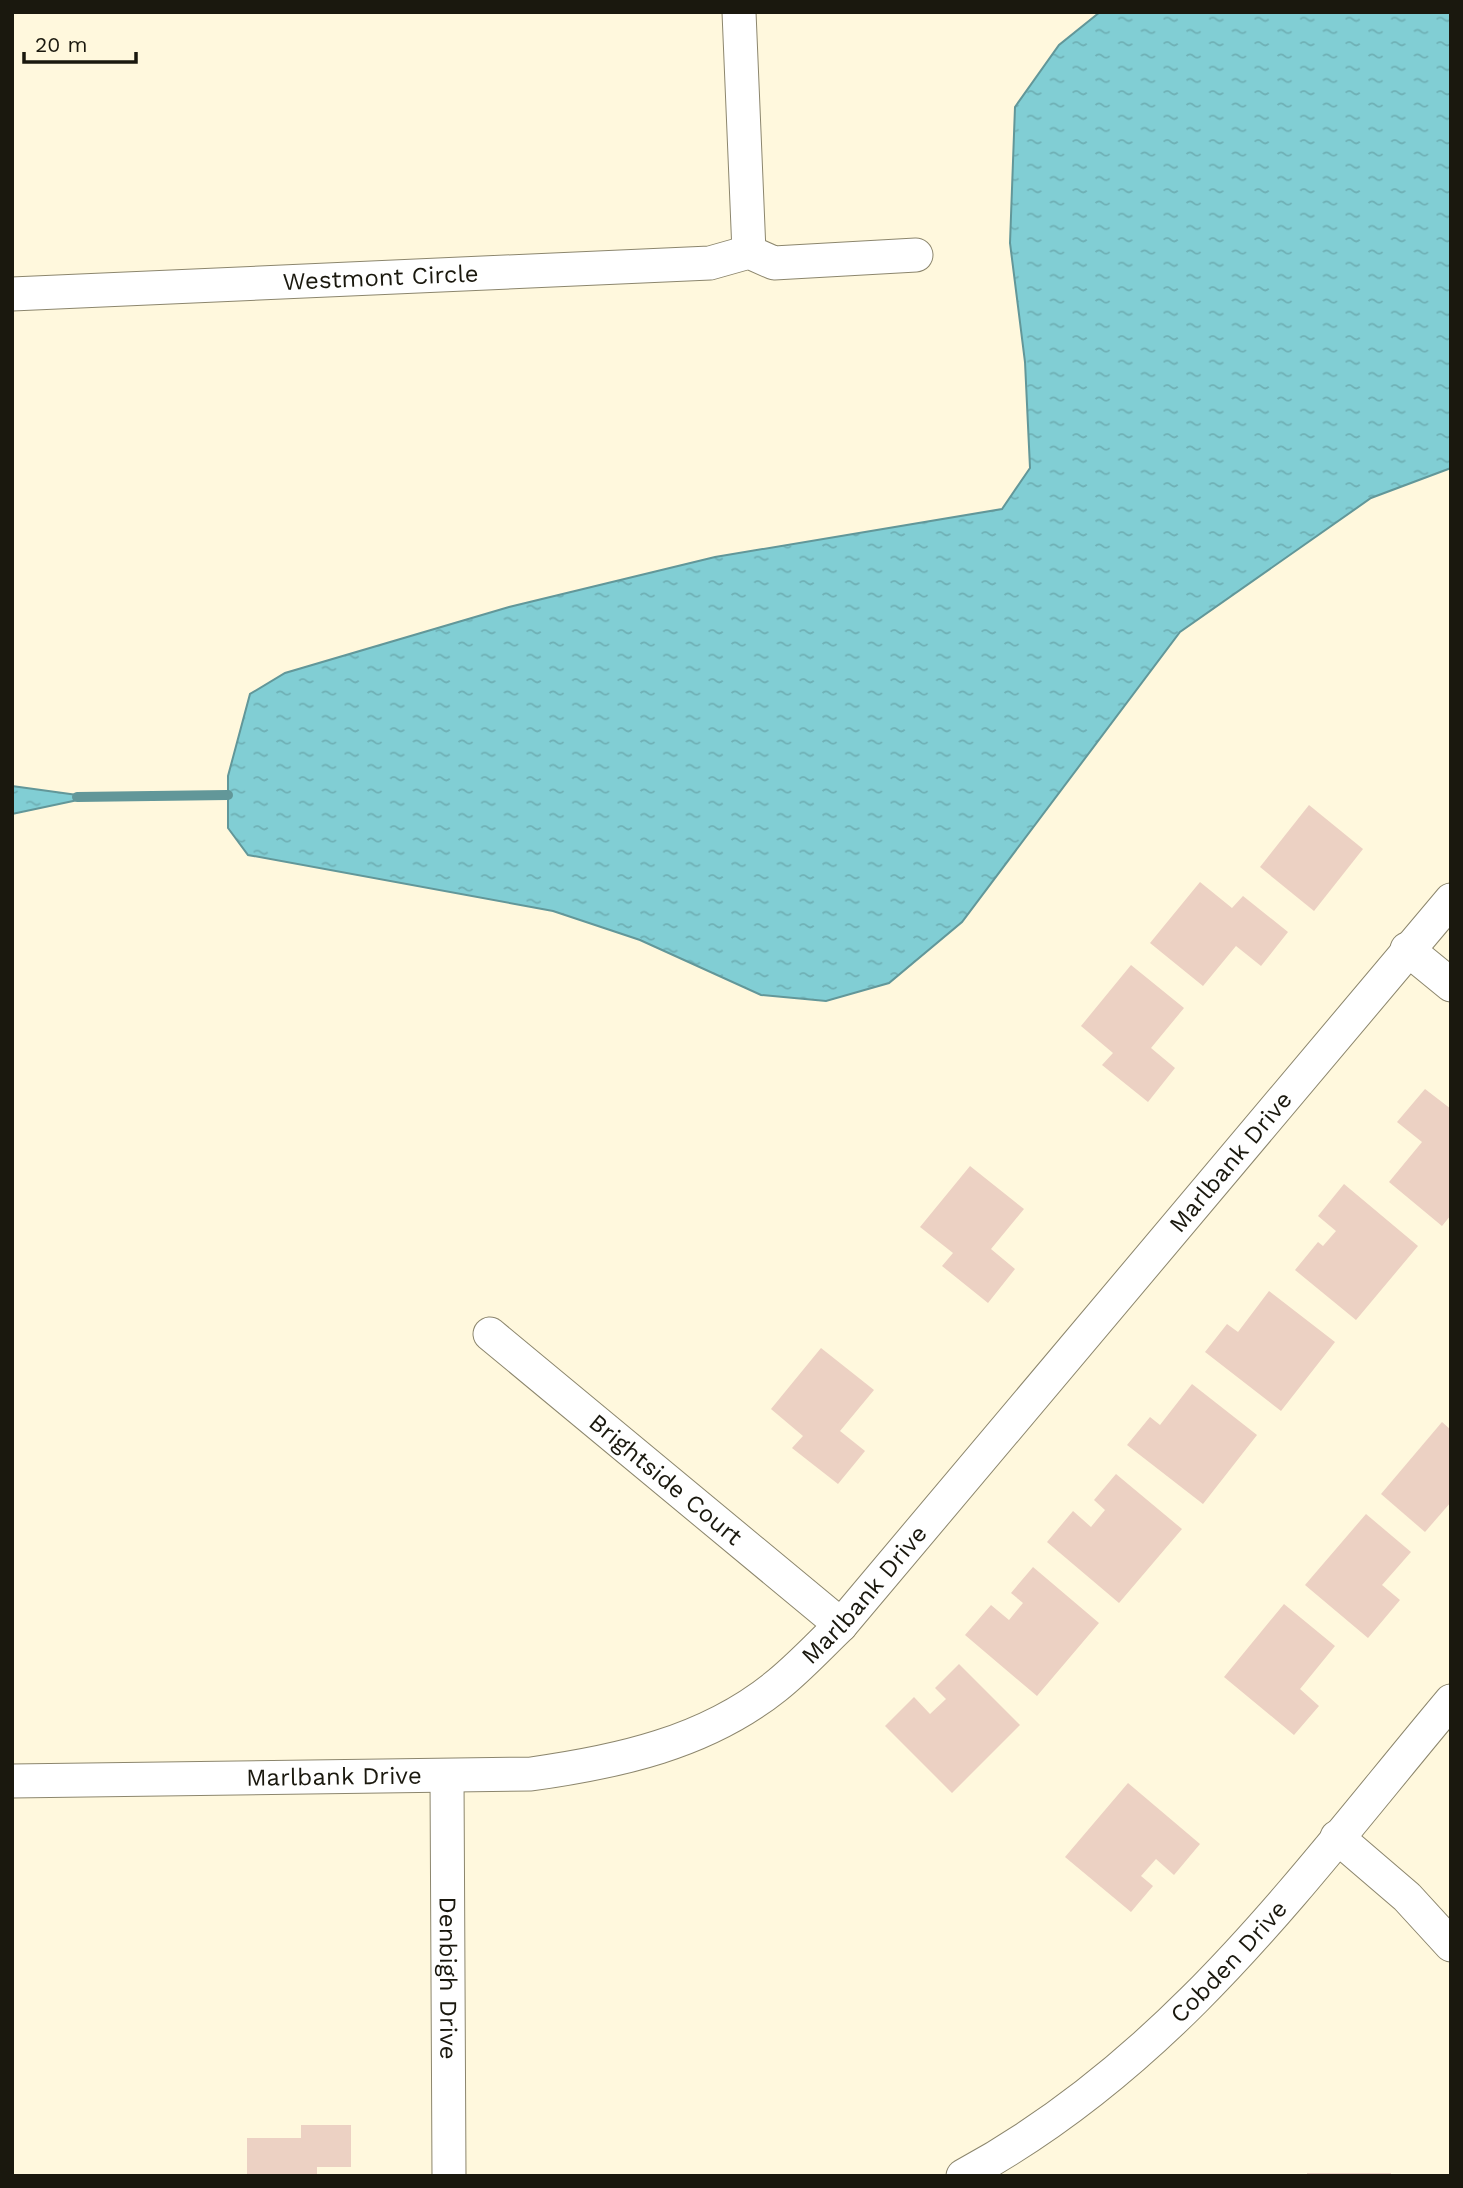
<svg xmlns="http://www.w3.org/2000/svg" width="1463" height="2188" font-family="'Work Sans',sans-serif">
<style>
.water{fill:url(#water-ripples);stroke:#629799;stroke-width:2}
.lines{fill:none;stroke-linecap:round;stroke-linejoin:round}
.stream{stroke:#629799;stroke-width:10}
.building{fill:#ecd1c3}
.street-casing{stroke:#8c866d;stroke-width:35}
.street{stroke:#fff;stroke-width:33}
.labels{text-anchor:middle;stroke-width:5;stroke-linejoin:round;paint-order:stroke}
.street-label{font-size:24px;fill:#1a180e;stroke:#fff8dd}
</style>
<defs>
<pattern id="water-ripples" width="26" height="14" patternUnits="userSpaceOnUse" patternTransform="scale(1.75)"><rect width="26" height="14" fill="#81ced4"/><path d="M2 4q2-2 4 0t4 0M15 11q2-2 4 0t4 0" fill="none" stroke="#6fb0b5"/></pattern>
</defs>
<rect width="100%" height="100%" fill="#fff8dd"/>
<g class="water">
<polygon points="1100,12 1451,12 1451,468 1371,498 1180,632 962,922 889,983 826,1001 761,995 640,940 553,911 248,855 228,828 228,776 250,694 285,673 509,607 715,557 1002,509 1030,468 1025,362 1010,243 1015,107 1059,45"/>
<polygon points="12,786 92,797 12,814"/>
</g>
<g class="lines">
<polyline class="stream" points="77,797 228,795"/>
</g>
<g class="building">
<polygon points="1309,805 1363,849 1314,911 1260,867"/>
<polygon points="1200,882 1232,908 1243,896 1288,932 1261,966 1236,946 1203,986 1150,943"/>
<polygon points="1131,965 1184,1008 1151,1048 1175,1068 1148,1102 1102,1065 1113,1053 1081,1026"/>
<polygon points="1425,1089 1451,1109 1451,1215 1442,1226 1389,1182 1422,1142 1397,1122"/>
<polygon points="970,1166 1024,1209 991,1249 1015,1269 988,1303 942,1266 953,1253 920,1227"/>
<polygon points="1344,1184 1418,1246 1356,1320 1295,1270 1318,1242 1323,1246 1336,1231 1318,1216"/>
<polygon points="1269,1291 1335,1342 1281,1411 1205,1352 1227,1324 1238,1332"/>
<polygon points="821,1348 874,1390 840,1431 865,1451 838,1484 792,1448 803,1436 771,1409"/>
<polygon points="1192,1384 1257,1435 1203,1504 1127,1445 1150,1417 1160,1425"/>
<polygon points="1442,1422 1451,1430 1451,1502 1425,1532 1381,1494"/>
<polygon points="1116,1474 1182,1529 1119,1603 1047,1542 1073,1511 1091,1527 1105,1510 1094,1500"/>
<polygon points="1366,1514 1411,1552 1382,1585 1400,1600 1368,1638 1305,1585"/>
<polygon points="1033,1567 1099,1623 1037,1696 965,1635 991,1605 1009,1620 1023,1603 1011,1593"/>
<polygon points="1284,1604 1335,1646 1300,1689 1319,1706 1294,1735 1224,1677"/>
<polygon points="959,1664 1020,1725 952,1793 885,1726 914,1697 930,1714 946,1699 935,1688"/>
<polygon points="1128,1783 1200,1844 1174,1875 1156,1859 1141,1876 1153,1886 1131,1912 1065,1857"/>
<polygon points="301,2125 351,2125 351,2167 317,2167 317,2176 247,2176 247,2138 301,2138"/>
<rect x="1307" y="2173" width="84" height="3"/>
</g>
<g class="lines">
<g class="street-casing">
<g id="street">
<polyline points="739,12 749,252"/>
<path id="s1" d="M12,294L710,263L749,252L774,263L916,255"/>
<polyline points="1407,949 1451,985"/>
<path id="s2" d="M490,1334L841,1625"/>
<path id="s3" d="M447,1778L449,2176"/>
<path id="s4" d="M12,1781L531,1774C617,1762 705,1743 775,1687C798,1669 819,1646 841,1625L1451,900"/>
<polyline points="1337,1837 1407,1897 1451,1945"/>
<path id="s5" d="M963,2176C1173,2062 1301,1880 1451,1701"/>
</g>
</g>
<use href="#street" class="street"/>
</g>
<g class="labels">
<g class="street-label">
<text dy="8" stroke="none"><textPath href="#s1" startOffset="369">Westmont Circle</textPath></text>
<text dy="8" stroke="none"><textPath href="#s4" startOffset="1477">Marlbank Drive</textPath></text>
<text dy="8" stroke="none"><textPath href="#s2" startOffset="228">Brightside Court</textPath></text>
<text dy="8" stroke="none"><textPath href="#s4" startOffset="910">Marlbank Drive</textPath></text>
<text dy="8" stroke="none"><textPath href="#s4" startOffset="322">Marlbank Drive</textPath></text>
<text dy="8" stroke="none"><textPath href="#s5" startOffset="343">Cobden Drive</textPath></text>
<text dy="8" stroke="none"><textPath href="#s3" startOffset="200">Denbigh Drive</textPath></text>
</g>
</g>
<rect width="1463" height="2188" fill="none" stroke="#1a180e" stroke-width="28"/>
<path d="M24 52v10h112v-10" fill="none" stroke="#1a180e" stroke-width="3.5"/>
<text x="35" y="52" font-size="21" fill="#1a180e" stroke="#fff8dd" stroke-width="5" paint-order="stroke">20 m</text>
</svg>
